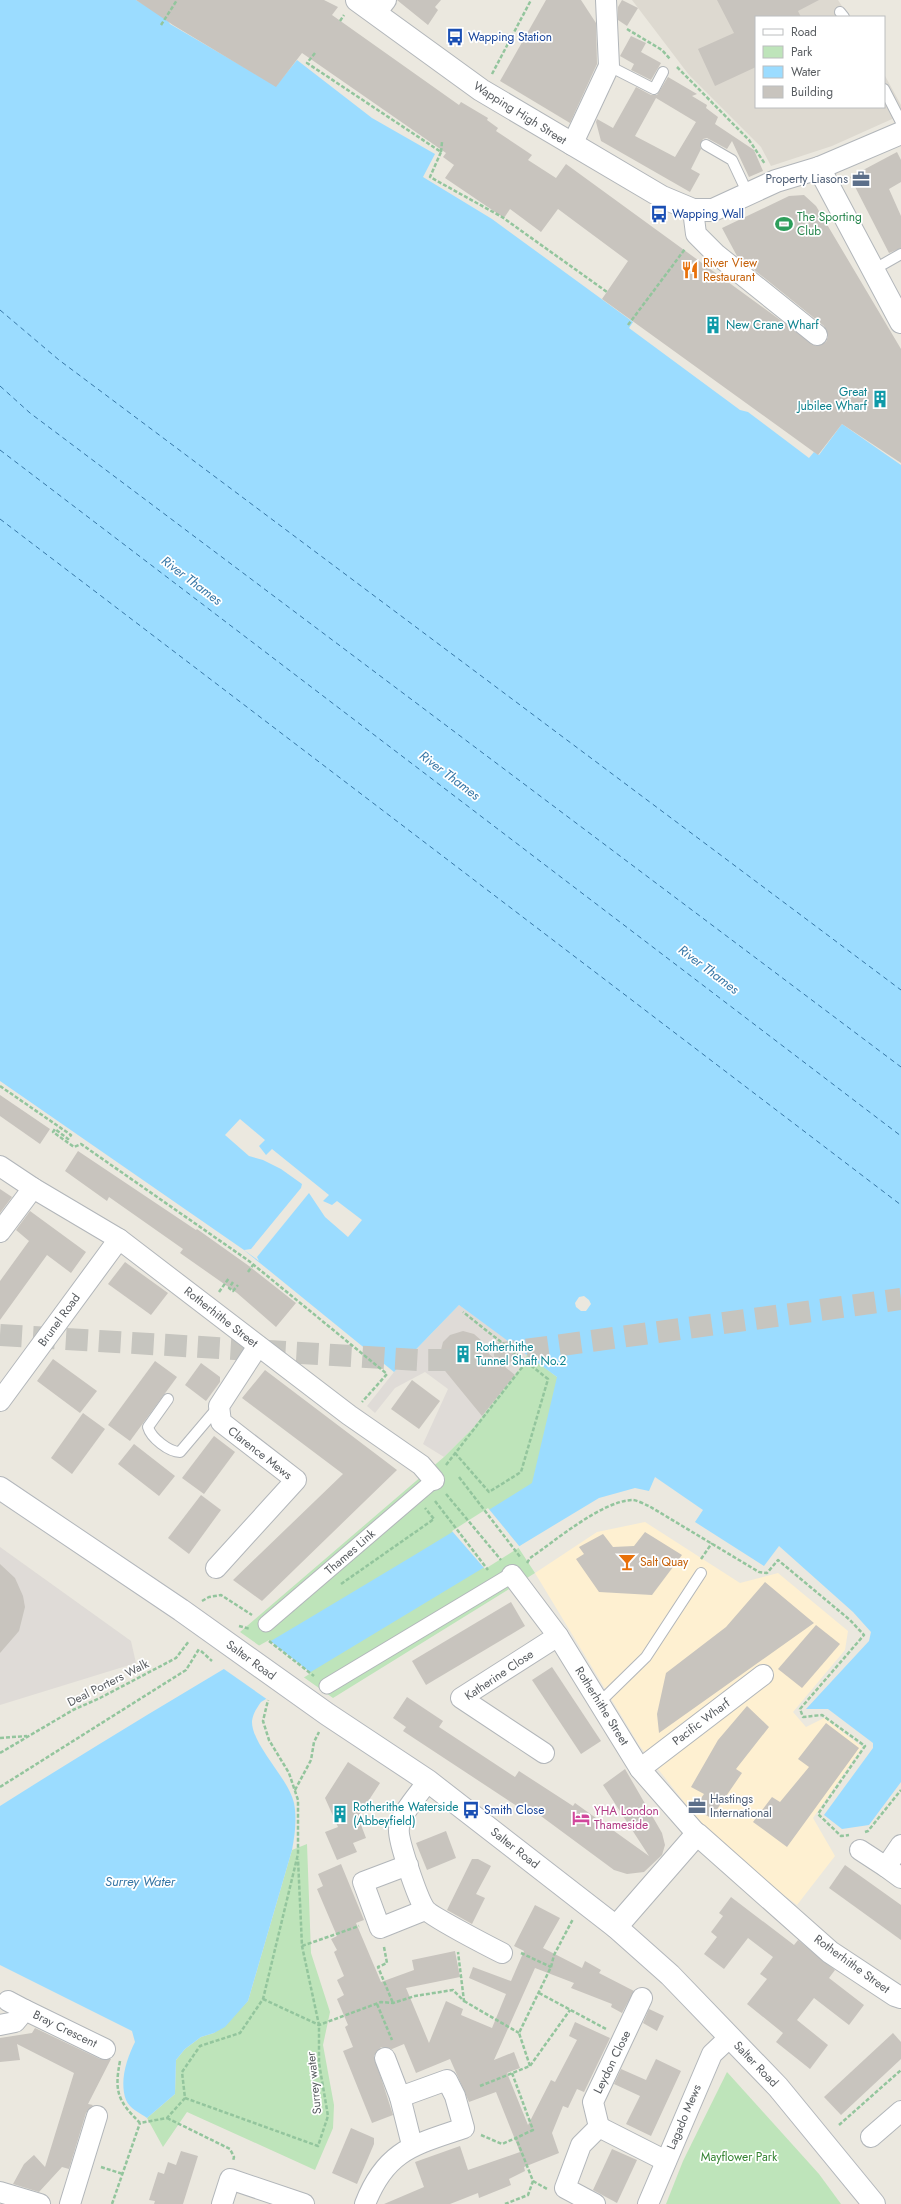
<svg xmlns="http://www.w3.org/2000/svg" width="901" height="2204" font-family="Jost,sans-serif">
<style>
.commercial{fill:#fef0d1}
.industrial{fill:#dfdbd7}
.education{fill:#ddd9d0}
.green{fill:#bee4ba}
.water{fill:#9bdcff;fill-rule:evenodd}
.pier{fill:#ebe8df}
.lines{fill:none;stroke-linecap:round;stroke-linejoin:round}
.ferry{stroke:#3777a7;stroke-width:1;stroke-dasharray:5 4;stroke-linecap:butt}
.building{fill:#c8c4be;fill-rule:evenodd}
.primary-tunnel{stroke:#c6c5bf;stroke-width:22;stroke-dasharray:22 11;stroke-linecap:butt}
.service-casing{stroke:#b2b6ba;stroke-width:12}
.pedestrian-casing{stroke:#b2b6ba;stroke-width:17}
.minor-casing{stroke:#b2b6ba;stroke-width:22}
.tertiary-casing{stroke:#b2b6ba;stroke-width:24}
.secondary-casing{stroke:#b3b7bc;stroke-width:24}
.path{stroke:#93c59d;stroke-width:2.5;stroke-dasharray:4 2;stroke-linecap:butt}
.service{stroke:#fff;stroke-width:10}
.pedestrian{stroke:#fff;stroke-width:15}
.minor{stroke:#fff;stroke-width:20}
.tertiary{stroke:#fff;stroke-width:22}
.secondary{stroke:#fff;stroke-width:22}
.labels{text-anchor:middle;stroke-width:3.5;stroke-linejoin:round;paint-order:stroke}
.transit-label{font-size:12px;fill:#164399;stroke:#fff;text-anchor:start}
.street-label{font-size:12px;fill:#585c60;stroke:#fff}
.service-label{font-size:12px;fill:#4e5e75;stroke:#fff;text-anchor:end}
.leisure-label{font-size:12px;fill:#27864d;stroke:#fff;text-anchor:start}
.food-label{font-size:12px;fill:#c56008;stroke:#fff;text-anchor:start}
.culture-label{font-size:12px;fill:#0d838f;stroke:#fff;text-anchor:start}
.hotel-label{font-size:12px;fill:#b23c85;stroke:#fff;text-anchor:start}
.park-label{font-size:12px;fill:#368433;stroke:#fff}
.water-label{font-size:13px;font-style:italic;fill:#3777a7;stroke:#fff}
</style>
<rect width="100%" height="100%" fill="#ebe8df"/>
<polygon class="commercial" points="645,1522 740,1583 778,1573 848,1631 845,1650 793,1712 806,1727 824,1718 862,1747 813,1818 835,1856 797,1905 718,1845 639,1745 535,1573 597,1532"/>
<g class="industrial">
<polygon points="459,1305 527,1354 523,1365 473,1428 444,1457 423,1444 448,1389 425,1372 395,1388 375,1413 367,1406 394,1372"/>
<polygon points="0,1547 131,1641 136,1663 0,1705"/>
</g>
<polygon class="education" points="632,0 838,0 849,17 756,17 756,107 884,107 884,74 901,105 901,115 832,146 771,166 761,147 689,75"/>
<g class="green">
<polygon points="527,1354 557,1377 618,1475 518,1547 535,1573 333,1698 240,1632 444,1457 473,1428 523,1365"/>
<polygon points="307,1844 311,1953 330,2012 323,2045 334,2105 333,2128 315,2170 187,2112 163,2147 147,2118 175,2094 176,2060 185,2049 201,2037 214,2033 248,2001 292,1850"/>
<polygon points="727,2072 819,2174 841,2204 666,2204 683,2161"/>
</g>
<path class="water" d="M0,0H136L166,18L170,24L276,86L297,60L372,118L435,154L423,177L492,219L633,322L629,328L740,410L748,412L809,458L814,452L819,455L842,424L901,465V1782L869,1825L842,1829L824,1815L873,1748V1743L828,1709H806L869,1641L871,1632L853,1612L779,1546L764,1566L695,1522L703,1510L655,1477L649,1491L635,1488L599,1498L261,1702C257,1708 253,1713 252,1721C251,1744 289,1779 294,1803C297,1818 295,1835 292,1850L248,2001L225,2027L214,2033L201,2037L185,2049L176,2060L175,2094L147,2118C140,2113 129,2108 126,2100C119,2081 127,2058 135,2042L132,2031L0,1965V1806C175,1695 356,1593 532,1483L557,1377L459,1305L394,1372L244,1250L0,1081ZM584,1296L589,1300L591,1304L586,1311H581L576,1307L575,1303L579,1297Z"/>
<g class="pier">
<polygon points="240,1119 265,1140 259,1146 266,1155 272,1149 329,1195 323,1201 332,1205 337,1201 362,1220 348,1237 325,1217 309,1193 257,1257 259,1261 244,1250 251,1249 301,1188 302,1184 281,1169 263,1160 249,1156 225,1135"/>
<polygon points="488,1508 520,1547 485,1569 452,1531"/>
<polygon points="269,1640 311,1673 268,1700 221,1667"/>
</g>
<g class="lines">
<g class="ferry">
<polyline points="0,310 59,360 901,990"/>
<polyline points="0,386 30,413 901,1067"/>
<polyline points="0,450 901,1136"/>
<polyline points="0,519 901,1205"/>
</g>
</g>
<g class="building">
<polygon points="136,0 324,0 338,7 332,15 459,105 461,102 488,118 487,120 498,128 496,131 532,155 528,160 556,178 566,164 816,346 826,342 828,337 824,326 737,256 722,228 789,196 804,195 816,206 901,349 901,463 842,424 818,455 602,299 628,261 558,209 541,232 510,209 504,218 445,178 454,165 443,157 446,153 302,53 276,87 173,25"/>
<polygon points="397,0 441,0 435,7 438,10 428,25"/>
<polygon points="546,0 581,0 596,23 597,64 570,123 500,81"/>
<polygon points="622,0 638,8 627,26 618,20 618,7"/>
<polygon points="717,0 819,0 798,11 801,17 756,17 756,67 715,86 698,49 734,33"/>
<polygon points="631,36 646,43 641,52 661,63 651,80 631,70 634,64 620,56"/>
<path d="M668,77L697,94L692,96L707,105L706,108L718,117L715,124L754,150L763,171L749,177L732,141L727,149L707,138L703,139L700,145L701,149L691,169L700,174L690,192L601,141L596,122L597,119L613,128L636,87L651,95H657ZM656,98L696,122L675,157L635,136Z"/>
<polygon points="897,152 901,160 901,182 889,189 901,216 901,248 889,253 850,177"/>
<polygon points="0,1095 50,1129 40,1144 0,1116"/>
<polygon points="78,1151 196,1230 197,1229 249,1266 296,1303 276,1327 237,1293 180,1253 183,1249 109,1197 107,1201 65,1171"/>
<polygon points="0,1189 12,1197 0,1213"/>
<polygon points="30,1211 86,1252 71,1273 47,1255 0,1320 0,1281 29,1241 16,1230"/>
<polygon points="125,1262 168,1293 151,1315 108,1284"/>
<polygon points="463,1331 474,1334 482,1341 489,1354 515,1375 482,1416 441,1366 439,1358 443,1342 450,1335"/>
<polygon points="53,1359 97,1391 80,1413 37,1381"/>
<polygon points="155,1361 177,1377 130,1441 108,1425"/>
<polygon points="201,1363 220,1377 220,1382 206,1401 185,1385"/>
<polygon points="265,1370 397,1470 262,1601 233,1580 343,1474 242,1398"/>
<polygon points="412,1380 440,1401 419,1429 391,1409"/>
<polygon points="83,1413 105,1429 72,1474 51,1458"/>
<polygon points="214,1436 235,1452 204,1494 182,1478"/>
<polygon points="134,1444 175,1476 159,1496 118,1464"/>
<polygon points="201,1495 221,1510 189,1554 168,1538"/>
<polygon points="645,1532 682,1555 652,1595 599,1592 576,1559 584,1554 579,1547 603,1534 613,1547 634,1546"/>
<polygon points="0,1564 15,1578 23,1596 25,1607 19,1631 0,1653"/>
<polygon points="765,1582 814,1623 659,1733 657,1714 666,1673 726,1627"/>
<polygon points="511,1602 525,1626 426,1685 412,1661"/>
<polygon points="816,1625 840,1644 802,1688 778,1669"/>
<polygon points="552,1667 601,1741 581,1754 532,1680"/>
<polygon points="407,1697 443,1721 439,1727 515,1777 519,1771 573,1806 575,1803 649,1856 603,1785 625,1769 662,1833 665,1845 662,1855 644,1872 627,1874 614,1870 526,1805 523,1810 403,1731 406,1727 393,1718"/>
<polygon points="747,1706 769,1727 736,1769 742,1773 711,1818 694,1808 704,1794 691,1787 718,1740"/>
<polygon points="826,1723 859,1748 787,1847 753,1822 772,1797 780,1802 809,1767 798,1759"/>
<polygon points="348,1762 380,1783 358,1817 366,1838 353,1843 357,1852 337,1860 325,1832 338,1827 325,1798"/>
<polygon points="446,1831 456,1858 427,1870 416,1843"/>
<polygon points="472,1859 478,1859 491,1866 476,1894 485,1898 472,1924 447,1910"/>
<polygon points="341,1864 364,1920 356,1923 381,1982 414,1970 412,1960 455,1951 460,1977 406,1988 429,2043 446,2001 463,2009 461,2015 492,2028 506,1994 469,1978 473,1967 511,1981 524,1951 514,1946 535,1905 560,1918 543,1948 582,1968 585,1961 601,1970 599,1973 634,1991 622,2013 611,2007 612,2004 571,1988 574,1983 535,1968 494,2060 514,2052 520,2068 507,2073 528,2125 551,2080 555,2082 577,2040 569,2036 575,2022 610,2038 584,2092 577,2089 568,2108 563,2106 552,2133 559,2153 524,2167 525,2171 509,2179 511,2185 479,2198 478,2193 450,2204 384,2204 424,2187 415,2162 460,2146 468,2170 520,2152 496,2092 469,2102 450,2059 416,2073 404,2044 392,2049 381,2047 374,2056 393,2115 372,2123 343,2051 353,2047 345,2027 348,2025 337,1999 344,1995 337,1980 344,1976 334,1952 337,1950 331,1939 337,1936 317,1889 323,1886 318,1874"/>
<polygon points="845,1865 901,1905 901,1940 829,1888"/>
<polygon points="731,1897 794,1945 798,1940 835,1970 829,1978 864,2005 849,2025 814,1998 797,2020 828,2045 810,2069 776,2042 783,2033 747,2004 767,1979 760,1974 773,1957 748,1938 724,1969 704,1954 717,1937 711,1932 723,1916 719,1913"/>
<polygon points="649,2009 664,2016 657,2031 643,2023"/>
<polygon points="35,2028 100,2059 111,2059 88,2104 93,2105 86,2113 69,2169 62,2167 39,2192 13,2184 24,2164 34,2155 45,2167 74,2073 17,2044 20,2060 0,2062 0,2038 32,2033"/>
<polygon points="893,2033 901,2042 901,2059 841,2115 824,2097"/>
<polygon points="656,2059 681,2071 651,2136 626,2124 640,2096 614,2084 621,2069 646,2080"/>
<polygon points="351,2128 374,2138 374,2144 357,2184 332,2173"/>
<polygon points="612,2149 637,2160 617,2203 593,2190"/>
<polygon points="181,2151 198,2156 183,2204 154,2204 155,2201 149,2200 158,2172 164,2174 168,2162 176,2165"/>
</g>
<g class="lines">
<polyline class="primary-tunnel" points="0,1335 418,1360 451,1360 901,1299"/>
<g class="service-casing">
<g id="service">
<polyline points="840,12 844,17"/>
<polyline points="609,66 654,89 663,72"/>
<polyline points="884,89 901,122"/>
<polyline points="706,145 732,160 748,194"/>
<polyline points="873,270 901,254"/>
<path d="M168,1399L148,1427C151,1438 169,1452 180,1452L219,1406"/>
<polyline points="600,1702 646,1657 701,1573"/>
</g>
</g>
<g class="pedestrian-casing">
<g id="pedestrian">
<polyline points="266,1624 434,1480"/>
<polyline points="327,1686 512,1575"/>
</g>
</g>
<g class="minor-casing">
<g id="minor">
<polyline points="376,13 386,0"/>
<polyline points="572,145 609,66 606,0"/>
<polyline points="693,210 696,234 716,254 817,335"/>
<polyline points="0,1166 33,1188 119,1239 349,1415 421,1465 434,1480"/>
<polyline points="0,1232 33,1188"/>
<polyline points="0,1401 119,1239"/>
<polyline points="216,1568 296,1480 221,1422 219,1406 258,1346"/>
<polyline points="512,1575 558,1636 640,1769 697,1834"/>
<polyline points="544,1753 461,1698 558,1636"/>
<polyline points="640,1769 763,1675"/>
<path d="M428,1781C420,1793 400,1814 399,1828C397,1839 418,1899 425,1909C430,1916 490,1947 502,1953"/>
<polyline points="901,1845 886,1867 901,1878"/>
<polyline points="860,1850 886,1867"/>
<polyline points="408,1865 363,1882 380,1928 425,1910"/>
<polyline points="8,2001 25,2010"/>
<polyline points="0,2025 15,2022 25,2010 105,2049"/>
<polyline points="385,2058 400,2097"/>
<polyline points="599,2127 666,2161"/>
<polyline points="871,2137 901,2111"/>
<polyline points="0,2192 40,2204"/>
<polyline points="70,2204 97,2116"/>
<polyline points="222,2204 230,2179 304,2204"/>
<path d="M365,2204C386,2150 414,2145 464,2128L455,2096L447,2080L400,2097L412,2145"/>
<polyline points="595,2204 565,2188 581,2145 599,2127 593,2102 642,1998"/>
<polyline points="648,2204 712,2054 730,2037"/>
</g>
</g>
<g class="tertiary-casing">
<g id="tertiary">
<polyline points="357,0 481,90 662,197 693,210 713,210 776,181 819,168 901,133"/>
<polyline points="819,168 901,322"/>
<polyline points="616,1927 697,1834 830,1952 895,1995 901,1997"/>
</g>
</g>
<g class="secondary-casing">
<polyline id="secondary" points="0,1488 181,1610 327,1714 428,1781 616,1927 670,1975 778,2087 874,2204"/>
</g>
<g class="path">
<polyline points="340,21 344,15"/>
<polyline points="161,25 177,0"/>
<polyline points="627,29 662,50 670,59"/>
<polyline points="315,53 307,63 441,152 430,177 502,217 607,292"/>
<polyline points="677,67 749,140 765,164"/>
<polyline points="492,74 531,0"/>
<polyline points="441,152 442,142"/>
<polyline points="628,325 685,249"/>
<polyline points="0,1086 71,1135 68,1139 55,1129 53,1132 74,1147 81,1144 249,1261 387,1374 362,1402"/>
<polyline points="248,1272 253,1265"/>
<polyline points="233,1282 229,1288 233,1291 238,1285"/>
<polyline points="219,1292 229,1278"/>
<polyline points="455,1453 489,1492 521,1472 548,1379 463,1312"/>
<polyline points="446,1465 527,1361"/>
<polyline points="459,1477 521,1558"/>
<polyline points="446,1494 501,1560"/>
<polyline points="435,1501 488,1570"/>
<polyline points="701,1559 712,1543"/>
<path d="M527,1563L530,1558C555,1541 602,1501 632,1500C637,1500 644,1504 649,1506L759,1572L767,1573L778,1560L850,1620L864,1635L800,1709L803,1717L822,1715L865,1746L818,1814L841,1836L849,1835"/>
<polyline points="341,1584 434,1519 425,1508"/>
<polyline points="202,1601 209,1597 221,1595 252,1615"/>
<polyline points="239,1626 250,1629"/>
<polyline points="269,1641 314,1676"/>
<polyline points="201,1651 212,1661"/>
<polyline points="0,1738 27,1736"/>
<polyline points="0,1753 73,1710 100,1698 176,1658 189,1641"/>
<polyline points="0,1787 186,1670 199,1649"/>
<polyline points="295,1790 311,1760 314,1742 319,1732"/>
<polyline points="865,1832 868,1831 901,1790"/>
<polyline points="302,1946 359,1926"/>
<polyline points="384,1947 387,1963 378,1967 393,2003"/>
<polyline points="521,1953 551,1967"/>
<polyline points="539,1993 606,2029"/>
<polyline points="263,1999 319,2025 381,2002 393,2003 415,1996 453,1990 464,2001 458,1952"/>
<polyline points="464,2001 519,2033"/>
<polyline points="377,2004 392,2040"/>
<path d="M120,2061C114,2092 118,2101 140,2123L167,2118L185,2098L182,2072L200,2046L240,2033L263,1999L298,1854V1800L289,1773L269,1740L263,1721L268,1700"/>
<polyline points="530,2066 519,2033 551,1967 554,1955 573,1919"/>
<polyline points="512,2073 533,2130 516,2138"/>
<polyline points="480,2086 530,2066 570,2010"/>
<polyline points="185,2098 318,2146 328,2116 319,2063 319,2025 302,1946 298,1859"/>
<polyline points="167,2118 230,2149 234,2157 233,2161"/>
<polyline points="839,2125 901,2070"/>
<polyline points="481,2135 502,2144 516,2138 533,2181 528,2195 505,2204"/>
<polyline points="101,2167 123,2174"/>
<polyline points="533,2181 547,2189"/>
<polyline points="112,2204 140,2123"/>
</g>
<use href="#service" class="service"/>
<use href="#pedestrian" class="pedestrian"/>
<use href="#minor" class="minor"/>
<use href="#tertiary" class="tertiary"/>
<use href="#secondary" class="secondary"/>
</g>
<defs>
<g id="bus-bare" transform="scale(1.38)"><path d="M-5-6H5V4H4V6H2V4H-2V6H-4V4H-5ZM-3.5-4V0h7V-4ZM-3.5 1.2v1.5H-2V1.2ZM2 1.2v1.5H3.5V1.2Z" fill="#1a4fb4" stroke="#fff" stroke-width="2.5" paint-order="stroke"/></g>
<g id="office-bare" transform="scale(1.38)"><path d="M-6-3h4V-5.5h4V-3h4V5H-6ZM-1-4.5V-3h2v-1.5ZM-6 0V1H6V0Z" fill="#5c6f8a" stroke="#fff" stroke-width="2.5" paint-order="stroke"/></g>
<g id="stadium-bare" transform="scale(1.38)"><path d="M0-5a6.5 5 0 1 0 0 10a6.5 5 0 1 0 0-10ZM-3.5-1.8h7v3.6h-7Z" fill="#2e9e5b" stroke="#fff" stroke-width="2.5" paint-order="stroke"/></g>
<g id="restaurant-bare" transform="scale(1.38)"><path d="M-5-6h1v4h1v-4h1v4h1v-4h1v5L-1.5 .5V6h-2V.5L-5-1ZM5-6V6H3V1.5H1.5Q1.5-4 5-6Z" fill="#e8710a" stroke="#fff" stroke-width="2.5" paint-order="stroke"/></g>
<g id="building-bare" transform="scale(1.38)"><path d="M-4-6H4V6H1V3H-1V6H-4ZM-2.5-4.3h1.7v1.8h-1.7ZM.8-4.3h1.7v1.8H.8ZM-2.5-1h1.7V.8h-1.7ZM.8-1h1.7V.8H.8Z" fill="#0f9aa8" stroke="#fff" stroke-width="2.5" paint-order="stroke"/></g>
<g id="bar-bare" transform="scale(1.38)"><path d="M-6-5H6L.8 .8V4.5H3.5V6h-7V4.5H-.8V.8Z" fill="#e8710a" stroke="#fff" stroke-width="2.5" paint-order="stroke"/></g>
<g id="hotel-bare" transform="scale(1.38)"><path d="M-6-4.5h1.5V1H6V5H4.5V3h-9V5H-6ZM-4 0a1.8 1.8 0 1 1 3.6 0ZM.5 0V-2.5h3Q6-2.5 6 0Z" fill="#d1479c" stroke="#fff" stroke-width="2.5" paint-order="stroke"/></g>
</defs>
<g fill-rule="evenodd">
<use href="#bus-bare" x="455" y="37"/>
<use href="#office-bare" x="861" y="179"/>
<use href="#bus-bare" x="659" y="214"/>
<use href="#stadium-bare" x="784" y="224"/>
<use href="#restaurant-bare" x="690" y="270"/>
<use href="#building-bare" x="713" y="325"/>
<use href="#building-bare" x="880" y="399"/>
<use href="#building-bare" x="463" y="1354"/>
<use href="#bar-bare" x="627" y="1562"/>
<use href="#office-bare" x="697" y="1806"/>
<use href="#bus-bare" x="471" y="1810"/>
<use href="#building-bare" x="340" y="1814"/>
<use href="#hotel-bare" x="581" y="1818"/>
</g>
<g class="labels">
<g class="transit-label">
<text x="468" y="41">Wapping Station</text>
<text x="672" y="218">Wapping Wall</text>
<text x="484" y="1814">Smith Close</text>
</g>
<g class="street-label">
<text transform="translate(520 113) rotate(32)" y="4">Wapping High Street</text>
<text transform="translate(221 1317) rotate(38)" y="4">Rotherhithe Street</text>
<text transform="translate(59 1320) rotate(-54)" y="4">Brunel Road</text>
<text transform="translate(260 1453) rotate(38)" y="4">Clarence Mews</text>
<text transform="translate(350 1552) rotate(-41)" y="4">Thames Link</text>
<text transform="translate(251 1660) rotate(36)" y="4">Salter Road</text>
<text transform="translate(499 1675) rotate(-34)" y="4">Katherine Close</text>
<text transform="translate(108 1683) rotate(-27)" y="4">Deal Porters Walk</text>
<text transform="translate(602 1706) rotate(58)" y="4">Rotherhithe Street</text>
<text transform="translate(701 1722) rotate(-37)" y="4">Pacific Wharf</text>
<text transform="translate(515 1848) rotate(38)" y="4">Salter Road</text>
<text transform="translate(852 1964) rotate(36)" y="4">Rotherhithe Street</text>
<text transform="translate(65 2029) rotate(26)" y="4">Bray Crescent</text>
<text transform="translate(612 2062) rotate(-64)" y="4">Leydon Close</text>
<text transform="translate(756 2064) rotate(46)" y="4">Salter Road</text>
<text transform="translate(314 2083) rotate(-96)" y="4">Surrey water</text>
<text transform="translate(684 2117) rotate(-67)" y="4">Lagado Mews</text>
</g>
<g class="service-label">
<text x="848" y="183">Property Liasons</text>
<text x="710" y="1803" text-anchor="start">Hastings<tspan x="710" dy="14">International</tspan></text>
</g>
<g class="leisure-label">
<text x="797" y="221">The Sporting<tspan x="797" dy="14">Club</tspan></text>
</g>
<g class="food-label">
<text x="703" y="267">River View<tspan x="703" dy="14">Restaurant</tspan></text>
<text x="640" y="1566">Salt Quay</text>
</g>
<g class="culture-label">
<text x="726" y="329">New Crane Wharf</text>
<text x="867" y="396" text-anchor="end">Great<tspan x="867" dy="14">Jubilee Wharf</tspan></text>
<text x="476" y="1351">Rotherhithe<tspan x="476" dy="14">Tunnel Shaft No.2</tspan></text>
<text x="353" y="1811">Rotherithe Waterside<tspan x="353" dy="14">(Abbeyfield)</tspan></text>
</g>
<g class="hotel-label">
<text x="594" y="1815">YHA London<tspan x="594" dy="14">Thameside</tspan></text>
</g>
<g class="park-label">
<text x="739" y="2161">Mayflower Park</text>
</g>
<g class="water-label">
<text transform="translate(192 580) rotate(37)" y="5">River Thames</text>
<text transform="translate(450 775) rotate(37)" y="5">River Thames</text>
<text transform="translate(709 969) rotate(37)" y="5">River Thames</text>
<text x="140" y="1886">Surrey Water</text>
</g>
</g>
<rect x="755" y="16" width="130" height="92" fill="#ffffff" stroke="#bcbebf"/>
<rect x="763" y="29" width="20" height="6" fill="#ffffff" stroke="#bcbebf"/>
<text x="791" y="36" font-size="12" fill="#585c60">Road</text>
<rect x="763" y="46" width="20" height="12" fill="#bee4ba" stroke="#bcbebf"/>
<text x="791" y="56" font-size="12" fill="#585c60">Park</text>
<rect x="763" y="66" width="20" height="12" fill="#9bdcff" stroke="#bcbebf"/>
<text x="791" y="76" font-size="12" fill="#585c60">Water</text>
<rect x="763" y="86" width="20" height="12" fill="#c8c4be" stroke="#bcbebf"/>
<text x="791" y="96" font-size="12" fill="#585c60">Building</text>
</svg>
